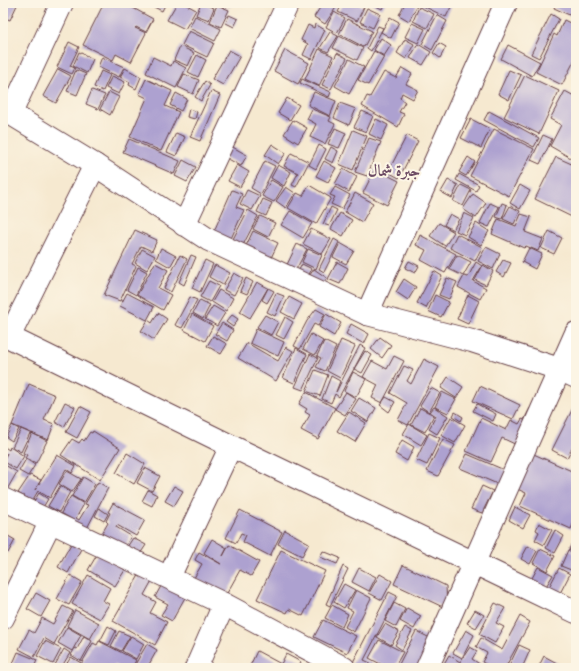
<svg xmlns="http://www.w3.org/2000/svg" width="579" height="671" font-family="'IM FELL English',Amiri,serif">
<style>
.building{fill:#ada1d0}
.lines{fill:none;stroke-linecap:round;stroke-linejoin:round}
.minor-casing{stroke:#643d44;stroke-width:24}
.minor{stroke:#fff;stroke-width:22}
.labels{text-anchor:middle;stroke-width:4;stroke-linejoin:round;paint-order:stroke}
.district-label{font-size:16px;font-weight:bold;fill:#6d4c65;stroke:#fcf5e5}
</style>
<rect width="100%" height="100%" fill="#fcf5e5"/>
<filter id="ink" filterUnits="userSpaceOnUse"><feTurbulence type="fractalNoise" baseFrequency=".025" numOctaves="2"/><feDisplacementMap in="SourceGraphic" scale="8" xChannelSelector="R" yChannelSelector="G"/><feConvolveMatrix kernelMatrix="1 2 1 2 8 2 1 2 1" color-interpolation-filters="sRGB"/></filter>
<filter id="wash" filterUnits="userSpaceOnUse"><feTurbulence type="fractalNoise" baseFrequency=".012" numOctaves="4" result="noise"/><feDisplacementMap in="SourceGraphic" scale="16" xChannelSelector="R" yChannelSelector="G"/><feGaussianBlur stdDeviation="0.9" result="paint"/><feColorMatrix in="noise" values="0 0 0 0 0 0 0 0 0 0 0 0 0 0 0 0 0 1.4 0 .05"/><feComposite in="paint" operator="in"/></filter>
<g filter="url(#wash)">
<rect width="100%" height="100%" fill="#f6e9d0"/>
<g id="blocks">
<g class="building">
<polygon points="3,3 18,3 10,20 3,17"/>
<polygon points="104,3 124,3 153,19 146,32 136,27 135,28 146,33 131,62 116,54 113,60 83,45"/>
<polygon points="146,3 166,3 162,11"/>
<polygon points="177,3 183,3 196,10 185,29 167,20"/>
<polygon points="201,3 214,8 209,20 196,15"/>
<polygon points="221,3 232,3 230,7"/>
<polygon points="323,3 339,3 325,24 314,17"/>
<polygon points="343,3 356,3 364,7 357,21 338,12"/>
<polygon points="370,3 385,3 382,9"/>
<polygon points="405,3 412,3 417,6 409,21 399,15"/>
<polygon points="422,3 448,3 452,5 446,17 421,5"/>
<polygon points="556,3 567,3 576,7 576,18 554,8"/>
<polygon points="217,5 229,10 221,27 210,22"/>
<polygon points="419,7 434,14 427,28 413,21"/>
<polygon points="367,8 380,14 373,28 360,22"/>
<polygon points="334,12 345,18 337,33 326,27"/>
<polygon points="551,14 559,19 539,58 531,54"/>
<polygon points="229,15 238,19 234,27 226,23"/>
<polygon points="437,15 447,21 432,50 422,44"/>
<polygon points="195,16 221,29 215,41 189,28"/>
<polygon points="390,17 399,22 391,38 381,32"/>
<polygon points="347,19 372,31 364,47 339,34"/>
<polygon points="564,20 576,26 576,57 562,85 536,72 554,34 557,36"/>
<polygon points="412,23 425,29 418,43 405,37"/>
<polygon points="315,24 325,30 311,59 303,55 308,44 301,40 308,25 314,28"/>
<polygon points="378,26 383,28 371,51 367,48"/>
<polygon points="189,31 214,43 207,57 182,45"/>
<polygon points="330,32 338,36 328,52 320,48"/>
<polygon points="339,36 363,48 357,60 333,48"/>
<polygon points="381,38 391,45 384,56 374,50"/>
<polygon points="405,39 414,44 406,59 397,53"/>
<polygon points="69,42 79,47 70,66 75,68 72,74 57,67"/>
<polygon points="439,43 446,47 440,58 433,53"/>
<polygon points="418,44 431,52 423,65 410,58"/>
<polygon points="508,45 540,62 532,76 501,59"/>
<polygon points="180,46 194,53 188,66 174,60"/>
<polygon points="319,49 333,56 319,86 305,79"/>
<polygon points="229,50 240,56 223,85 212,79"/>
<polygon points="285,50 309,63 298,84 274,71"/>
<polygon points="374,51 384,57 368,85 358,80"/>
<polygon points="79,52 93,59 87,73 73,66"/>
<polygon points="337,53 347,58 331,89 322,85"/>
<polygon points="197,55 206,60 198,77 188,72"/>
<polygon points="102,57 124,67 119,77 98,67"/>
<polygon points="153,57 171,66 173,61 186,68 176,88 146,73"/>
<polygon points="349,59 364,67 349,94 335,86"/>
<polygon points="125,68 141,77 136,89 129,85 130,82 120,77"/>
<polygon points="402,68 412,74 406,84 418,90 413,99 402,93 400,98 405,102 399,112 404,114 398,127 362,106 367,96 370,97 384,72 396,78"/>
<polygon points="58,69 71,76 56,103 43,96"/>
<polygon points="76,70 86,74 77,95 67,91"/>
<polygon points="509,70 521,75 509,100 498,94"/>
<polygon points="101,71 110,75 103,91 94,87"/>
<polygon points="184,74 199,80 193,94 178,87"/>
<polygon points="525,75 559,91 539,134 504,117"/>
<polygon points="112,76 125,82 119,94 106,88"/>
<polygon points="146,79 172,91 165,106 179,112 161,151 130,137 147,98 139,94"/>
<polygon points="302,79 331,92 329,97 300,83"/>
<polygon points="205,81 210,85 201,101 195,97"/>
<polygon points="92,90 105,95 98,109 86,104"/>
<polygon points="211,91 220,95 200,141 190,137"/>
<polygon points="565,91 576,97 576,161 550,146 561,125 550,119"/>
<polygon points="109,92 119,97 110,115 100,109"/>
<polygon points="314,92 336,101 330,116 308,105"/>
<polygon points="176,93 187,99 181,111 170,105"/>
<polygon points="287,98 299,105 290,120 278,113"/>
<polygon points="340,103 356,109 349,125 334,118"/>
<polygon points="189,109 197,112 195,119 187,117"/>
<polygon points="312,109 331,117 329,121 335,124 325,144 310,137 316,124 307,119"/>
<polygon points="362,111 373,116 366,132 354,127"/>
<polygon points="489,111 539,138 534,147 484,120"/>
<polygon points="376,119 388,125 381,140 369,134"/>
<polygon points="471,119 490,129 481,148 461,138"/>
<polygon points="293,120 307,128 298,143 284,134"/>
<polygon points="335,128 346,133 339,148 328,144"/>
<polygon points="494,129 534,149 509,196 470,176"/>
<polygon points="353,130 367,136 353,170 339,164"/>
<polygon points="176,133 185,137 176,156 167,152"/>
<polygon points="407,135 418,141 399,178 388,172"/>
<polygon points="543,135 552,139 540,164 531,160"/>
<polygon points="369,138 381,142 367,176 355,172"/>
<polygon points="129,139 180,161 174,174 123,152"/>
<polygon points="272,144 286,153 278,164 265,155"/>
<polygon points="229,145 247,155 241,166 223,156"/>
<polygon points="319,145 326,149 316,169 309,165"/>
<polygon points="331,147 338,151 333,163 325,159"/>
<polygon points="291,153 309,162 296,187 292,185 298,173 284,166"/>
<polygon points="468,157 475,162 466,176 459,172"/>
<polygon points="556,157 576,166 576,219 535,199"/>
<polygon points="183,160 196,167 187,182 175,176"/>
<polygon points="265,161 275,166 261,194 251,188"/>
<polygon points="324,161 336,168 328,182 316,176"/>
<polygon points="237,165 249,172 240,187 228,181"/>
<polygon points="278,165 291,172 284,186 271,178"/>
<polygon points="343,169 357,177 349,192 335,184"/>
<polygon points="375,169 399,181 387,205 363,193"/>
<polygon points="459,174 479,185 476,191 456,180"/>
<polygon points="271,180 283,187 274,202 262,196"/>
<polygon points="448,180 458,185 452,198 441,192"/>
<polygon points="309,185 331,198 316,224 288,208 297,193 303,196"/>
<polygon points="461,185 471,190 463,206 453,201"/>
<polygon points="520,185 530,191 520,209 510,203"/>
<polygon points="286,187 295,193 286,208 276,201"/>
<polygon points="335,187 350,195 342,209 331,204 335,197 330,195"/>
<polygon points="232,190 242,194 236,207 244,210 228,245 211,238"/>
<polygon points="247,190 260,196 252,210 240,204"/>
<polygon points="355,193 373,203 362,222 345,212"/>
<polygon points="473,194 486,203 476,218 463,209"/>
<polygon points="263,199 272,203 266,216 257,212"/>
<polygon points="490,203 499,207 489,227 480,223"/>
<polygon points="502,203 507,205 502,219 496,217"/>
<polygon points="510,206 520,211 514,224 503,219"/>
<polygon points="331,207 337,210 329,226 323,224"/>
<polygon points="248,210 258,216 242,247 232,241"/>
<polygon points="290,211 312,223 303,238 281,225"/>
<polygon points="340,213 352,220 343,236 331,229"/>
<polygon points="464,213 474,218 465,235 456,231"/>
<polygon points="450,214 459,219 453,230 444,225"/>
<polygon points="521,214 531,217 525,232 543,239 538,251 526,246 524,248 492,234 498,219 516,226"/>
<polygon points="260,216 275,223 268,237 253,229"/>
<polygon points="439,223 454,232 445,246 430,236"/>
<polygon points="476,223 489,231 481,245 468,237"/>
<polygon points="311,229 331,239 322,254 303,244"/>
<polygon points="135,230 157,240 152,251 141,246 132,264 136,266 120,301 104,295"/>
<polygon points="253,231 278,243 270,260 245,248"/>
<polygon points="549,231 562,238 554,254 541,248"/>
<polygon points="457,234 482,247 475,261 450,248"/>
<polygon points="420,235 456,254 445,273 421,260 426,250 416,245"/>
<polygon points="334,239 339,242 324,272 319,269"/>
<polygon points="340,243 354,251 346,264 333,257"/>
<polygon points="297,244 307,249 292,277 283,273"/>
<polygon points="486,247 500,254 493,269 478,261"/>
<polygon points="161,248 176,256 170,267 156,259"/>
<polygon points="529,248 542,254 535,269 522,262"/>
<polygon points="142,249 155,256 147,270 135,263"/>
<polygon points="308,249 322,255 316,269 302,262"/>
<polygon points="180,255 187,259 171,292 164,288"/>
<polygon points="191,255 196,257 184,285 179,282"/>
<polygon points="457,255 471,262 463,276 449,269"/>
<polygon points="205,260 213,264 200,292 192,288"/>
<polygon points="503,260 511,263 504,277 496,272"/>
<polygon points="409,261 419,266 415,273 405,268"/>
<polygon points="337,262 348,268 340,284 328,279"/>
<polygon points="476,262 482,266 473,281 486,288 480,299 458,287 464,276 468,277"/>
<polygon points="155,263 168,270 158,288 171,295 163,310 137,295"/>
<polygon points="302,264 312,269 304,283 295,278"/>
<polygon points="215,265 230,273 223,285 209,277"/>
<polygon points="483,265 493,271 486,285 475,280"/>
<polygon points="138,267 147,272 136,295 127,290"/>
<polygon points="314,269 327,278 318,290 305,282"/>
<polygon points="434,271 442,276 426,308 417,303"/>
<polygon points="234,273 243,278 234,295 224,290"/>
<polygon points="246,278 253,282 247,294 240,291"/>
<polygon points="447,278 457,282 449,299 439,295"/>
<polygon points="404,279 416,287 408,300 396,292"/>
<polygon points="209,281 219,286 210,302 200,297"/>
<polygon points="257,282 268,288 250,318 240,312"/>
<polygon points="268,288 274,291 267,303 262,300"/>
<polygon points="219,290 233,298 226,311 212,302"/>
<polygon points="127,293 154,307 147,320 120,306"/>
<polygon points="276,293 284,296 275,316 267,312"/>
<polygon points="435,295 449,302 441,317 428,311"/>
<polygon points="468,295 479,301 468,324 457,319"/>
<polygon points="190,297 197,300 182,328 175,325"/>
<polygon points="289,297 302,304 294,319 281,312"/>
<polygon points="200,300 210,305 203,319 193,313"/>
<polygon points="213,306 225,313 217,326 205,319"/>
<polygon points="316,309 325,314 318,326 314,324 300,349 294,346 307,321"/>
<polygon points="158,313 167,319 154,340 141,331 148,320 152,323"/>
<polygon points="192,314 213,326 205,341 184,330"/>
<polygon points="326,314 341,323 334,336 319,327"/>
<polygon points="232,315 238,319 233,327 226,322"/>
<polygon points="265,315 278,322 271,335 257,327"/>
<polygon points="285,317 293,322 284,339 276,335"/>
<polygon points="222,323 233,330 227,341 215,334"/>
<polygon points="351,324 369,334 364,344 346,334"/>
<polygon points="256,329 284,342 278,356 250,343"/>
<polygon points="311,334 323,341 315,355 303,349"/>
<polygon points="213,336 227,344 221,354 207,346"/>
<polygon points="380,337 391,345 382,358 371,349"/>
<polygon points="341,340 355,346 340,378 327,371"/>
<polygon points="324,341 336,347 325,371 316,367 321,358 317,356"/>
<polygon points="247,343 278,361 286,347 293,351 276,381 238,358"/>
<polygon points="360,345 365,348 339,397 335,394 331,403 322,399 331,376 340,381 336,392"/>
<polygon points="296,348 307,354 294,383 283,378"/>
<polygon points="365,351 372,355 362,373 354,369"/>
<polygon points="310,354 318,358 303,390 295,387"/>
<polygon points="394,356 404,361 382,403 372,398 378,385 363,377 372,361 387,369"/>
<polygon points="424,359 439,367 408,425 398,420 407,403 390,393 404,366 413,370 407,381 411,384"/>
<polygon points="315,370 328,375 320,396 306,391"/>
<polygon points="353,372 366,379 356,397 344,391"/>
<polygon points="448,377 463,387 456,398 441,388"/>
<polygon points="29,384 55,395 44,420 54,424 48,440 12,425"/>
<polygon points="480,386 520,405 513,419 473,401"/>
<polygon points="431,388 440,393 429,412 420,406"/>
<polygon points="306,392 335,408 318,439 301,430 310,415 305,412 307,409 299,404"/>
<polygon points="346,392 356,399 345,415 335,409"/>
<polygon points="442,392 456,399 448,413 435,407"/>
<polygon points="386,397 395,402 389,412 380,405"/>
<polygon points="359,398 376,408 368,422 351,411"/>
<polygon points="65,402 75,407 64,427 55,422"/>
<polygon points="477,404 496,414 493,421 473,411"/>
<polygon points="575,404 576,440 567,458 552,450"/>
<polygon points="80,406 91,412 77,438 66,432"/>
<polygon points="434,407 448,416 437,434 429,429 436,416 430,412"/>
<polygon points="420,408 434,415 425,432 411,425"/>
<polygon points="530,408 535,410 519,446 502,438 491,462 466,451 481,418 506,430 511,420 519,424 522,419 524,420"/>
<polygon points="349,412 366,423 355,442 337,431"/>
<polygon points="455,412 463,417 461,421 453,416"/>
<polygon points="451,417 465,425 455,443 441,435"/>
<polygon points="409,424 427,435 421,445 403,434"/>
<polygon points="12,425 19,429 12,441 6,437"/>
<polygon points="21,429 30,433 21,452 12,447"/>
<polygon points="93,431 120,448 100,480 61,455 72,439 79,443 82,439 84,441 90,432 92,433"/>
<polygon points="32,433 47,441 36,463 25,458 27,455 23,453"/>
<polygon points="429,433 440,438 427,465 416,460"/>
<polygon points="443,439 455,445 438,476 427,471"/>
<polygon points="402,440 414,447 407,461 395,454"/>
<polygon points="3,446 9,450 10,447 24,456 16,469 3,461 7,453 3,458"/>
<polygon points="527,451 576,473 576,517 571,529 520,506 526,493 511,486"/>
<polygon points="127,453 145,464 134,484 116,473"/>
<polygon points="467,454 509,472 502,486 460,468"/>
<polygon points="57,455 76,466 72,473 66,469 50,498 38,491 32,501 18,493 30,475 41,480 35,490"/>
<polygon points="26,459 35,465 28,476 19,471"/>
<polygon points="3,464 17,472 5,493 3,492"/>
<polygon points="145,468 160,476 152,491 137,483"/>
<polygon points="67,471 81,479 72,492 59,484"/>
<polygon points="83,477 95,484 84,503 72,496"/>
<polygon points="98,482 108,488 85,532 73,525 75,521 61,513 71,496 84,504 76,518 79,520 88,505 85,504"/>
<polygon points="60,486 70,492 59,512 48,506"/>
<polygon points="174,486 183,491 174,506 165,501"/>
<polygon points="482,486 493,491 482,513 471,509"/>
<polygon points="148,490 157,495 152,506 142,501"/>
<polygon points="39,493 48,499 42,509 33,503"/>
<polygon points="113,503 145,520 136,536 117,525 116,527 131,536 124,549 101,535 108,523 106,521 110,513 108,512"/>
<polygon points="515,507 530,515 523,528 509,520"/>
<polygon points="99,508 108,514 104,521 95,516"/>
<polygon points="240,510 282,532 270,556 243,542 246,535 241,533 236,543 226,538"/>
<polygon points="539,523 552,530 544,545 535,540 539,532 536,530"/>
<polygon points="285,530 309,543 302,556 278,544"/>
<polygon points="555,530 564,536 555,553 546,548"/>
<polygon points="3,533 15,540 8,553 3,550"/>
<polygon points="576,536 576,553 569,549"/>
<polygon points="133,538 146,545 140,554 127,547"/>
<polygon points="212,539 227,548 223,556 229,545 259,562 251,576 240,570 226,595 194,578 202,564 195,560 199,552 221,564 204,553"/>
<polygon points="71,544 81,549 68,573 58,567"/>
<polygon points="528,546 537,551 530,564 521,559"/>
<polygon points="540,549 555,556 547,571 533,563"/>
<polygon points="281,550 325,571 303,616 289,609 287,613 257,599"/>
<polygon points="568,550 576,554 576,572 561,566"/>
<polygon points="323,551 340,558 337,564 320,557"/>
<polygon points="98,553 125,570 115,586 88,570"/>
<polygon points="403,565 446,586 447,609 394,584"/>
<polygon points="343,566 348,569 330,606 326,604"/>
<polygon points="538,567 553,575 545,588 531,580"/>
<polygon points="359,568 376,577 369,591 352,582"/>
<polygon points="559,568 570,574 558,597 547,591"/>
<polygon points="142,570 154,577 144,595 156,602 150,613 167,622 155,645 113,621"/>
<polygon points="380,574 392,581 382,600 369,593"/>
<polygon points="70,575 82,582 69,605 57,599"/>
<polygon points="88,575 110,588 103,601 109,604 100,619 72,604"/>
<polygon points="165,579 188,592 172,621 161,615 168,604 155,597"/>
<polygon points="344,584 355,590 344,608 334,602"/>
<polygon points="356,590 371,598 354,632 345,627 353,611 347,608"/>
<polygon points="389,592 397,596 364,660 381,668 350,668"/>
<polygon points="36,593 50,601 41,617 27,609"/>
<polygon points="394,603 405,609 396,627 385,621"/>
<polygon points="495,603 505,608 496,623 504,627 495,643 479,634"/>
<polygon points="332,605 348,614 342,627 325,618"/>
<polygon points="63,606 73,611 54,644 44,638 34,657 19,649 29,630 34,633 42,618 53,624"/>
<polygon points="407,608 421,616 414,629 400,621"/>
<polygon points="75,610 99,623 90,639 67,626"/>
<polygon points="475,610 484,615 476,628 467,623"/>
<polygon points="520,616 530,622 505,668 493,668 482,662 487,653 476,647 481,638 502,650"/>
<polygon points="323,620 356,636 347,653 314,637"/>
<polygon points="385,624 399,632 391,645 377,637"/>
<polygon points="108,626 116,631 109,645 100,641"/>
<polygon points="67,627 81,635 72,651 58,643"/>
<polygon points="405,627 412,631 402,650 395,645"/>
<polygon points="466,630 474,635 462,658 453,653"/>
<polygon points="119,631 130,636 121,651 111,646"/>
<polygon points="416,631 434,640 420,668 397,668"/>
<polygon points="84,636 92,641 81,661 71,655 75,648 77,649"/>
<polygon points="131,636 144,644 136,659 122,651"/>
<polygon points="379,640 403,652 394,668 388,668 369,658"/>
<polygon points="45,641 61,649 53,664 37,656"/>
<polygon points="99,641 136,660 132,668 120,668 115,665 113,668 79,668 93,643 97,645"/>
<polygon points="147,644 157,650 147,668 133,668"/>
<polygon points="519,645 530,650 522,668 508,668"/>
<polygon points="470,647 477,651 472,659 484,667 483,668 442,667 449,655 460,662"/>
<polygon points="64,649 70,653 61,668 55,665"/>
<polygon points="257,651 281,664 286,654 301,662 298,668 249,668"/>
<polygon points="18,652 37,660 34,668 11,668"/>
<polygon points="544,656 566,668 538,668"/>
<polygon points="71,657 81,663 79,668 64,668"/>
</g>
</g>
</g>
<g filter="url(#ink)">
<use href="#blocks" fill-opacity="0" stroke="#643d44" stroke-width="1"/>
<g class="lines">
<g class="minor-casing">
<g id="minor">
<polyline points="3,109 95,165 209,240 367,314 472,341 559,369 576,377"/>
<polyline points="11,113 62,3"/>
<polyline points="184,225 288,3"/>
<polyline points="367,314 506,3"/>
<polyline points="3,334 231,446 576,612"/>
<polyline points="9,337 95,165"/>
<polyline points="3,499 224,604 344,668"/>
<polyline points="169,577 231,446"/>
<polyline points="3,618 51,521"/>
<polyline points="196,668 224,604"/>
<polyline points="427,668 576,333"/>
</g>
</g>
<use href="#minor" class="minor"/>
</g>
</g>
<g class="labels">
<g class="district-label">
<text x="394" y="176">جبرة شمال</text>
</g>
</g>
<rect width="579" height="671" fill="none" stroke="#fcf5e5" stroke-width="16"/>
</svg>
